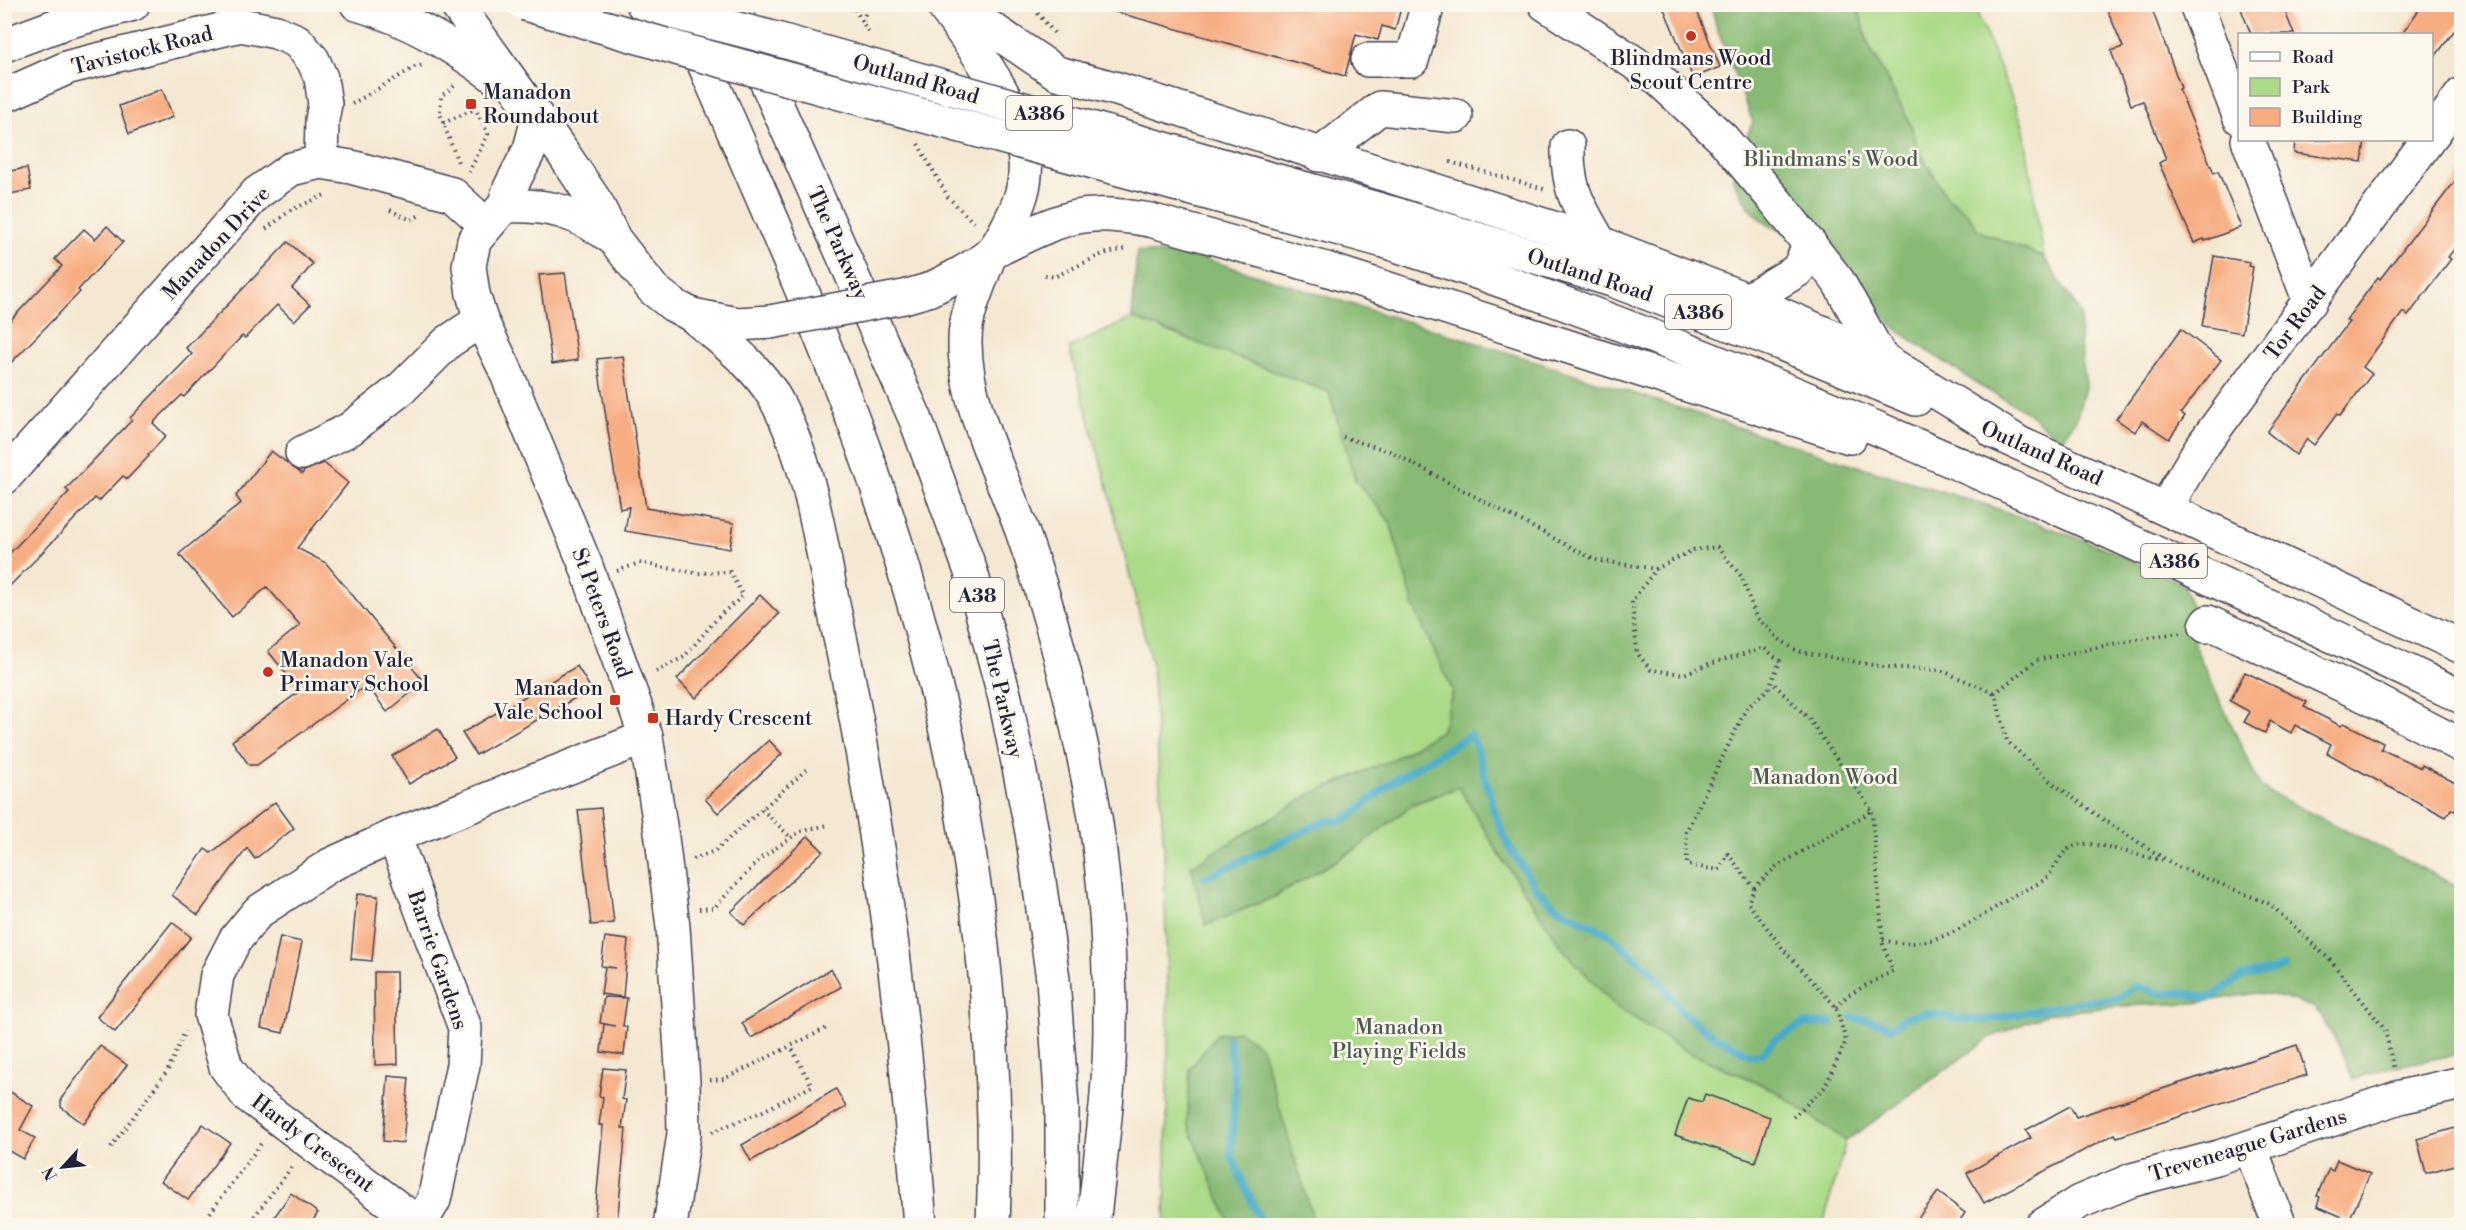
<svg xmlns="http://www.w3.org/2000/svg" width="2466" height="1230" font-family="'Libre Bodoni',serif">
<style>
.green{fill:#abda88;stroke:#667e62;stroke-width:1.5}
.forest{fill:#88ba74;stroke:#556e58;stroke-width:1.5}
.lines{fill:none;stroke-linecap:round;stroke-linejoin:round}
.stream{stroke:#46abc6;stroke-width:8}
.building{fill:#f7ad82}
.minor-casing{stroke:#424052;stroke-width:36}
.major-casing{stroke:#424052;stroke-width:36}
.highway-casing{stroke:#424052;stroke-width:36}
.path{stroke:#424052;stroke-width:4;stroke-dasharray:1.5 4.5;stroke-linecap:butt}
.minor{stroke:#fff;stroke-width:33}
.major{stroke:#fff;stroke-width:33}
.highway{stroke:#fff;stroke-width:33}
.major-bridge-casing{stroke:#424052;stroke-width:36;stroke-linecap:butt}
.highway-bridge-casing{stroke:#424052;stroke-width:36;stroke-linecap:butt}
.major-bridge{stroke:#fff;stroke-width:33}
.highway-bridge{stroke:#fff;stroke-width:33}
.poi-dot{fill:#c8321e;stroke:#fbf7ec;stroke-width:2}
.labels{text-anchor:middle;stroke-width:5;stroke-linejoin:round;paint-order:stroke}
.shield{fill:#fbf7ec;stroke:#636270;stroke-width:1.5}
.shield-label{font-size:20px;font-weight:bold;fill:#22223b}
.street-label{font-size:21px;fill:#22223b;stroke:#fbf7ec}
.poi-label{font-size:21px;fill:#22223b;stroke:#fbf7ec;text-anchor:start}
.park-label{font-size:21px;fill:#4b5952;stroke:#fbf7ec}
</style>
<rect width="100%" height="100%" fill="#fbf7ec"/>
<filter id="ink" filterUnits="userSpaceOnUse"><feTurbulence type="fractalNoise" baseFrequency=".0167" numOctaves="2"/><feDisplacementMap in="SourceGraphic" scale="12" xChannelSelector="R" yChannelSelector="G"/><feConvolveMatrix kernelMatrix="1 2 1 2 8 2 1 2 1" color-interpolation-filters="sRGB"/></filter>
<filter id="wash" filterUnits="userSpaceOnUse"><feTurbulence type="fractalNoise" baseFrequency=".008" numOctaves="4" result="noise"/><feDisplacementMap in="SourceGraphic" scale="24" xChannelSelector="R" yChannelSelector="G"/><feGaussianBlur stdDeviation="1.35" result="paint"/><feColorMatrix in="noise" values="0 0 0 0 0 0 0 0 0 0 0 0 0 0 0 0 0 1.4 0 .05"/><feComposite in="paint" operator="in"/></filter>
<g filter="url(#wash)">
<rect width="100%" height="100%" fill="#f5e8d2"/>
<g class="green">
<polygon points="1857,5 1974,5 2023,125 2044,257 1979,231 1967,213 1945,195 1918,149 1911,125 1868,44"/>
<polygon points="1132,318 1329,392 1355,479 1390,522 1415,610 1453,691 1442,730 1396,758 1206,925 1276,896 1356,849 1413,804 1459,787 1499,854 1686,1051 1774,1090 1846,1141 1823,1225 1165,1225 1168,1034 1164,848 1152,666 1109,492 1069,348"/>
</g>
<g class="forest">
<polygon points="1711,5 1857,5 1868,44 1911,125 1918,149 1945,195 1967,213 1979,231 2044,257 2081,314 2080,345 2086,384 2076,420 2061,441 2026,411 1982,387 1901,333 1868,301 1825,250 1770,226 1751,211 1733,181 1738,156 1753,122 1717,29"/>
<polygon points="1137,251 1202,258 1503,351 1842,461 1990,506 2100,546 2183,584 2191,606 2196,649 2261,788 2461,888 2461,1054 2391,1067 2353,1079 2338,1044 2315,1008 2284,997 2257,993 2195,1003 2119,1006 2047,1014 1991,1037 1846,1141 1774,1090 1686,1051 1615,1006 1563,949 1499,854 1459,787 1413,804 1356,849 1276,896 1206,925 1191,866 1311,794 1396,758 1442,730 1453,691 1415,610 1390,522 1355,479 1329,392 1132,318"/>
<polygon points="1239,1031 1261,1047 1315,1225 1231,1225 1187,1123 1190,1069 1217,1034"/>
</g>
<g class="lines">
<g class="stream">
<polyline points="1205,878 1315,826 1327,821 1340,821 1351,816 1392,782 1471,735 1479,755 1494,811 1508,845 1537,890 1556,907 1608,934 1652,972 1683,1013 1712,1035 1752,1056 1763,1053 1774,1040 1804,1024 1831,1023"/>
<polyline points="1852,1017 1879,1023 1891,1029 1904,1018 1927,1013 1958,1019 1986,1020 2083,1002 2117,999 2136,986 2162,994 2182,993 2207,998 2214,996 2241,977 2284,967"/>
<polyline points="1229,1039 1235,1088 1231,1156 1263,1226"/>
</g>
</g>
<g id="blocks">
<g class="building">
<polygon points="1113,4 1402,4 1395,30 1382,26 1378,40 1356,34 1345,76 1112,11"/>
<polygon points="1662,4 1694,4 1720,67 1693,78"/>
<polygon points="2105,4 2150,4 2181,88 2179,89 2197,133 2214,173 2218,171 2241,227 2205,241 2204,239 2194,243 2159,163 2166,159 2143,101 2131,105 2111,51 2123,47"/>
<polygon points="2239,4 2282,4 2294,34 2251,34"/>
<polygon points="2423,4 2462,4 2462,20 2432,61 2432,34 2402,34"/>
<polygon points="162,89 173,117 129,134 119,106"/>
<polygon points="2295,140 2365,140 2362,162 2294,153"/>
<polygon points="27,168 31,190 4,195 4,172"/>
<polygon points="2462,172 2462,239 2448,257 2451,259 2408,316 2403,312 2363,367 2372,374 2340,416 2337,414 2314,445 2307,439 2296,455 2267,432 2349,322 2346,320 2378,277 2380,279"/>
<polygon points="107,226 123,242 78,290 80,292 4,370 4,327 62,266 55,259 84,229 95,239"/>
<polygon points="288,242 313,264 292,288 310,305 294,321 277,305 245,338 242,336 184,397 182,395 153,423 166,436 148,455 149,456 127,479 123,476 99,501 95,498 4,592 4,559 69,492 66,489 132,420 130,418 192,354 186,348"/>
<polygon points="2214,256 2250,262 2249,266 2253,267 2242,333 2202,326"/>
<polygon points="565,273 578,360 552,364 539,275"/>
<polygon points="2181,329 2221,360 2181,413 2185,416 2169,439 2142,421 2135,432 2116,419"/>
<polygon points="623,356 646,508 734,523 730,549 625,531 629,507 620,509 597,359"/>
<polygon points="271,451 302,474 304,471 324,463 348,483 297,548 326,563 424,682 387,712 367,685 257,765 249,765 232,741 300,691 268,651 300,625 267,587 232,617 179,554 241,503 236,496"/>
<polygon points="760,595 779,614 696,698 677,679"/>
<polygon points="577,666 591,689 476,755 462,733"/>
<polygon points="2245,672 2307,702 2304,707 2341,726 2344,723 2383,743 2381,749 2421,768 2422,765 2461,786 2462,814 2451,809 2446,817 2378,781 2327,753 2331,744 2295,725 2291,733 2270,721 2265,733 2244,722 2250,712 2230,701"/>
<polygon points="438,729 455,757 409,784 392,756"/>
<polygon points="769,740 782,754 718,813 705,799"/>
<polygon points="275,802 294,828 255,859 247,848 198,915 172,895 205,849 211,853"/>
<polygon points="601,808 614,923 591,925 578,810"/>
<polygon points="808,836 823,851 744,925 731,912"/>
<polygon points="357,894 378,896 372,961 351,959"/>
<polygon points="172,922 191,937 115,1032 97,1017"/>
<polygon points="280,937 302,942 283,1033 261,1028"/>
<polygon points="605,937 628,940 623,997 601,994 605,967 616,968 601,966"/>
<polygon points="831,969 841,987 751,1038 742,1023"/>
<polygon points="374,972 396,972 398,1064 375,1065"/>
<polygon points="604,997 627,998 623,1026 627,1027 624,1055 601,1052 604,1024 615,1026 600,1023"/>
<polygon points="2297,1045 2307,1075 2117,1137 2115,1134 1984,1203 1967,1173 2031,1138 2026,1130 2070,1106 2076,1117"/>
<polygon points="100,1046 127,1065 84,1124 61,1107 61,1099"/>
<polygon points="603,1068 626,1070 622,1099 626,1100 622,1128 626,1128 617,1226 594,1226 603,1125 599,1125 603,1097 599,1096"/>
<polygon points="388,1076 409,1078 403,1143 383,1141"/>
<polygon points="4,1088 33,1106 20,1130 35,1138 23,1159 9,1151 4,1159"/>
<polygon points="836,1089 846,1107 751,1161 742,1145"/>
<polygon points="1705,1094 1770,1117 1755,1162 1675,1135 1688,1098 1702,1102"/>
<polygon points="203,1124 230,1143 188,1200 161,1181"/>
<polygon points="2462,1126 2462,1163 2426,1173 2417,1139"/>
<polygon points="2337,1160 2370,1174 2349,1220 2317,1206 2320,1197 2317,1196 2323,1181 2329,1169 2333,1171"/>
<polygon points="1938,1192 1965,1213 1956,1226 1912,1226"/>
<polygon points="291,1193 318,1213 309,1226 268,1226"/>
</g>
</g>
</g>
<g filter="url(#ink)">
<use href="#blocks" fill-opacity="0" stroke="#424052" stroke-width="1.5"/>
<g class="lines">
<g class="minor-casing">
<g id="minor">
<polyline points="1545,4 1656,77 1722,138 1778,204 1838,281 1881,358"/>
<polyline points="2196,4 2240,118"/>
<polyline points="1368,60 1412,60 1428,4"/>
<polyline points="4,96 69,67 241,25 276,32 297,41 313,60 321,78 325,104 322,120 321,162"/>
<polyline points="538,119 530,149 510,188 504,206 474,241 469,266 473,294 481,320 504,367 586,566 646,737 662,838 673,927 683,1082 684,1134 670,1226"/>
<polyline points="2432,135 2462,94"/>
<polyline points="2248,140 2310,302"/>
<path d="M1568,146C1567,191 1579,206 1600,243"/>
<polyline points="1319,155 1380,108 1456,116"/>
<path d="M504,206C550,204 577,212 614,239"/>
<polyline points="1748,300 1798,270 1810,244"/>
<polyline points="302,453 350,429 401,389 448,342 481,320"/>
<polyline points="4,478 257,193 291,169 321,162 351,167 452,194 486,225"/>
<polyline points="2168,510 2176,489 2200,449 2428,140"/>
<polyline points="2206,626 2208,622 2370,698 2462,746"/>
<polyline points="394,836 465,1028 463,1065 434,1200 420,1224"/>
<polyline points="2250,1147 2280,1226"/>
<polyline points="422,1226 247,1095 226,1067 211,1015 217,975 235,940 258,912 330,865 394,836 646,737"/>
<polyline points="2042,1226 2079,1202 2132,1180 2219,1157 2400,1097 2462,1083"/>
</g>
</g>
<g class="major-casing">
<g id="major">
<polyline points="643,4 679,14"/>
<polyline points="955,4 1057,73 1117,89 1600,243 1748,300 1881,358 2016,441"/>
<polyline points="1398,215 1612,280 1780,343 1916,399"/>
<path d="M1384,241C1756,361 2109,530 2462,697"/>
<path d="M992,252C1023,238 1059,216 1094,215C1113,214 1131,217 1150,220L1326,269L1850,437"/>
<polyline points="1994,432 2168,510 2462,647"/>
</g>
</g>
<g class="highway-casing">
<g id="highway">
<path d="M357,4C410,19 454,47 498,79"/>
<polyline points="456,4 565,156 597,204 614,239 653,289 673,305 692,315 737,324 770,322"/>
<polyline points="732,4 916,420 971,572 1005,698 1032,832 1053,979 1062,1107 1062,1226"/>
<path d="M690,32C757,185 826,337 880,495C958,724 1003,983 993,1226"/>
<polyline points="4,45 66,22 133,4"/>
<path d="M990,254C981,281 965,312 965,340C964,404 1001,472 1022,531C1048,604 1068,681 1084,758C1103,845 1110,937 1110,1026C1110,1093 1100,1159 1093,1226"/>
<path d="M928,290C944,283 980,264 991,253C999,245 1005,232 1010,222C1020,203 1027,182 1025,161C1020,105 974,48 942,4"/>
<path d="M692,315C721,340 757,365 776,400C810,463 820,539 834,609C879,815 905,1016 920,1226"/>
</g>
</g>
<g class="path">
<polyline points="852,4 870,35"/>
<polyline points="1030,4 1055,34"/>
<polyline points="863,21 868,4"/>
<polyline points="454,86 441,96 440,114 459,165"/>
<polyline points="469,96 488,134 469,172"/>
<polyline points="352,104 415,67 425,65"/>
<polyline points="443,123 475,109"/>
<polyline points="918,144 948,197 976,225"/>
<polyline points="1450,162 1544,189"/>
<polyline points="390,210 411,220 420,215"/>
<polyline points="266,229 291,210 327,194"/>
<polyline points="1045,275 1054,277 1103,254 1129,248"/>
<polyline points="1343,437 1389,451 1595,560 1656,569"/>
<polyline points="617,571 639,563 697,573 730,572 743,596 720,615 684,657 653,673"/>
<polyline points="2180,633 2141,638 2037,660 1995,693 2007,741 2050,781 2111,825 2176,866 2270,904 2331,961 2385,1030 2394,1070"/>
<polyline points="762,809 791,838"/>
<polyline points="693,859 715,851 807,769"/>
<polyline points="1754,888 1777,866 1872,811 1810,720 1772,682"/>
<polyline points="699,909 714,908 761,858 801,831 828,825"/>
<path d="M1883,940C1931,954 1974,921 2013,896C2023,890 2037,886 2046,878C2058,867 2060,847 2081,844C2100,842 2140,857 2162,860"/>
<polyline points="1836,1007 1848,995 1893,971 1883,944 1872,811"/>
<polyline points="710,1080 724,1079 827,1028"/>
<polyline points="1793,1117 1825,1087 1846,1041 1836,1007 1783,949 1748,903 1754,888 1728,854 1719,870 1687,865 1686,832 1746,709 1769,688 1780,661 1764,648 1709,664 1684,674 1651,670 1637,653 1632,601 1656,569 1693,550 1717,547 1742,577 1756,617 1779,639 1797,651 1883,667 1940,670 1995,693"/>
<polyline points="712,1132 761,1112 812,1086 791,1047"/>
<polyline points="111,1147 168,1070 185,1031"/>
<polyline points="210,1226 204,1221 263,1141"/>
<polyline points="247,1226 294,1164"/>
</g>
<use href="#minor" class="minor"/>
<use href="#major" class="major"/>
<use href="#highway" class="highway"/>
<g class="major-bridge-casing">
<g id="major-bridge">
<polyline points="525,4 693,53 1384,241"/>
<polyline points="679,14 769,37 1398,215"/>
</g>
</g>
<g class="highway-bridge-casing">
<polyline id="highway-bridge" points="770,322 904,297 928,290"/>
</g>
<use href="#major-bridge" class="major-bridge"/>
<use href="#highway-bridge" class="highway-bridge"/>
</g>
</g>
<g class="poi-dot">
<circle cx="1691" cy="36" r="6"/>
<rect x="465" y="98" width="12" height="12" rx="3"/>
<circle cx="268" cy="672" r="6"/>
<rect x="609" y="694" width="12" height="12" rx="3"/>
<rect x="647" y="712" width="12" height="12" rx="3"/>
</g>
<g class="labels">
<g class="shield">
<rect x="1006" y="96" width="66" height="34" rx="4.5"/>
<rect x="1665" y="295" width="66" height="34" rx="4.5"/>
<rect x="2141" y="544" width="66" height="34" rx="4.5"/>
<rect x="950" y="578" width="54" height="34" rx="4.5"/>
</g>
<g class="shield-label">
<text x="1039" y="120">A386</text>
<text x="1698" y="319">A386</text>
<text x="2174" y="568">A386</text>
<text x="977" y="602">A38</text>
</g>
<g class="street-label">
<text transform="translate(142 50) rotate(-14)" y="7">Tavistock Road</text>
<text transform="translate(916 79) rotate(16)" y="7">Outland Road</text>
<text transform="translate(216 243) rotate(-47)" y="7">Manadon Drive</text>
<text transform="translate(838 243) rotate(66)" y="7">The Parkway</text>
<text transform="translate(1590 275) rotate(18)" y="7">Outland Road</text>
<text transform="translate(2295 323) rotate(-53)" y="7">Tor Road</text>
<text transform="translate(2042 453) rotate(24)" y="7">Outland Road</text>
<text transform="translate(602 613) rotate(70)" y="7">St Peters Road</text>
<text transform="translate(1003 699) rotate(77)" y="7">The Parkway</text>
<text transform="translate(438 960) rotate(71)" y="7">Barrie Gardens</text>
<text transform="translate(313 1143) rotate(37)" y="7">Hardy Crescent</text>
<text transform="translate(2248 1145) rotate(-17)" y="7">Treveneague Gardens</text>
</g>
<g class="poi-label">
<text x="1691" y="65" text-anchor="middle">Blindmans Wood<tspan x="1691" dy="24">Scout Centre</tspan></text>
<text x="483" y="99">Manadon<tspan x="483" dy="24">Roundabout</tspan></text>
<text x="280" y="667">Manadon Vale<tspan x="280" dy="24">Primary School</tspan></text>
<text x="603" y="695" text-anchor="end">Manadon<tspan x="603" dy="24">Vale School</tspan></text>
<text x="665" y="725">Hardy Crescent</text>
</g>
<g class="park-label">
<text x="1831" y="166">Blindmans's Wood</text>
<text x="1825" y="784">Manadon Wood</text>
<text x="1399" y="1034">Manadon<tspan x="1399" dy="24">Playing Fields</tspan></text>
</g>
</g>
<rect width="2466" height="1230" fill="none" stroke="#fbf7ec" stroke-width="24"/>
<rect x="2238" y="33" width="195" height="108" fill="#fbf7ec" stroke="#a4a2a5" stroke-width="1.5"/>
<rect x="2250" y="52" width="30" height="9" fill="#ffffff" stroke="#a4a2a5" stroke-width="1.5"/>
<text x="2292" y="63" font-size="18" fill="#22223b">Road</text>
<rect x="2250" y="78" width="30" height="18" fill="#abda88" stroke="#a4a2a5" stroke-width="1.5"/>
<text x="2292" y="93" font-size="18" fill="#22223b">Park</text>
<rect x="2250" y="108" width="30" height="18" fill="#f7ad82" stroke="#a4a2a5" stroke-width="1.5"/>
<text x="2292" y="123" font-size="18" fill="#22223b">Building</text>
<g transform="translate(63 1167) rotate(243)" stroke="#fbf7ec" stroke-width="4.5" paint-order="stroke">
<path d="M0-4.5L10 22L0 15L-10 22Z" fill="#22223b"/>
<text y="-9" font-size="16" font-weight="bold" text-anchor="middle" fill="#22223b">N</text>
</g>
</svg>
